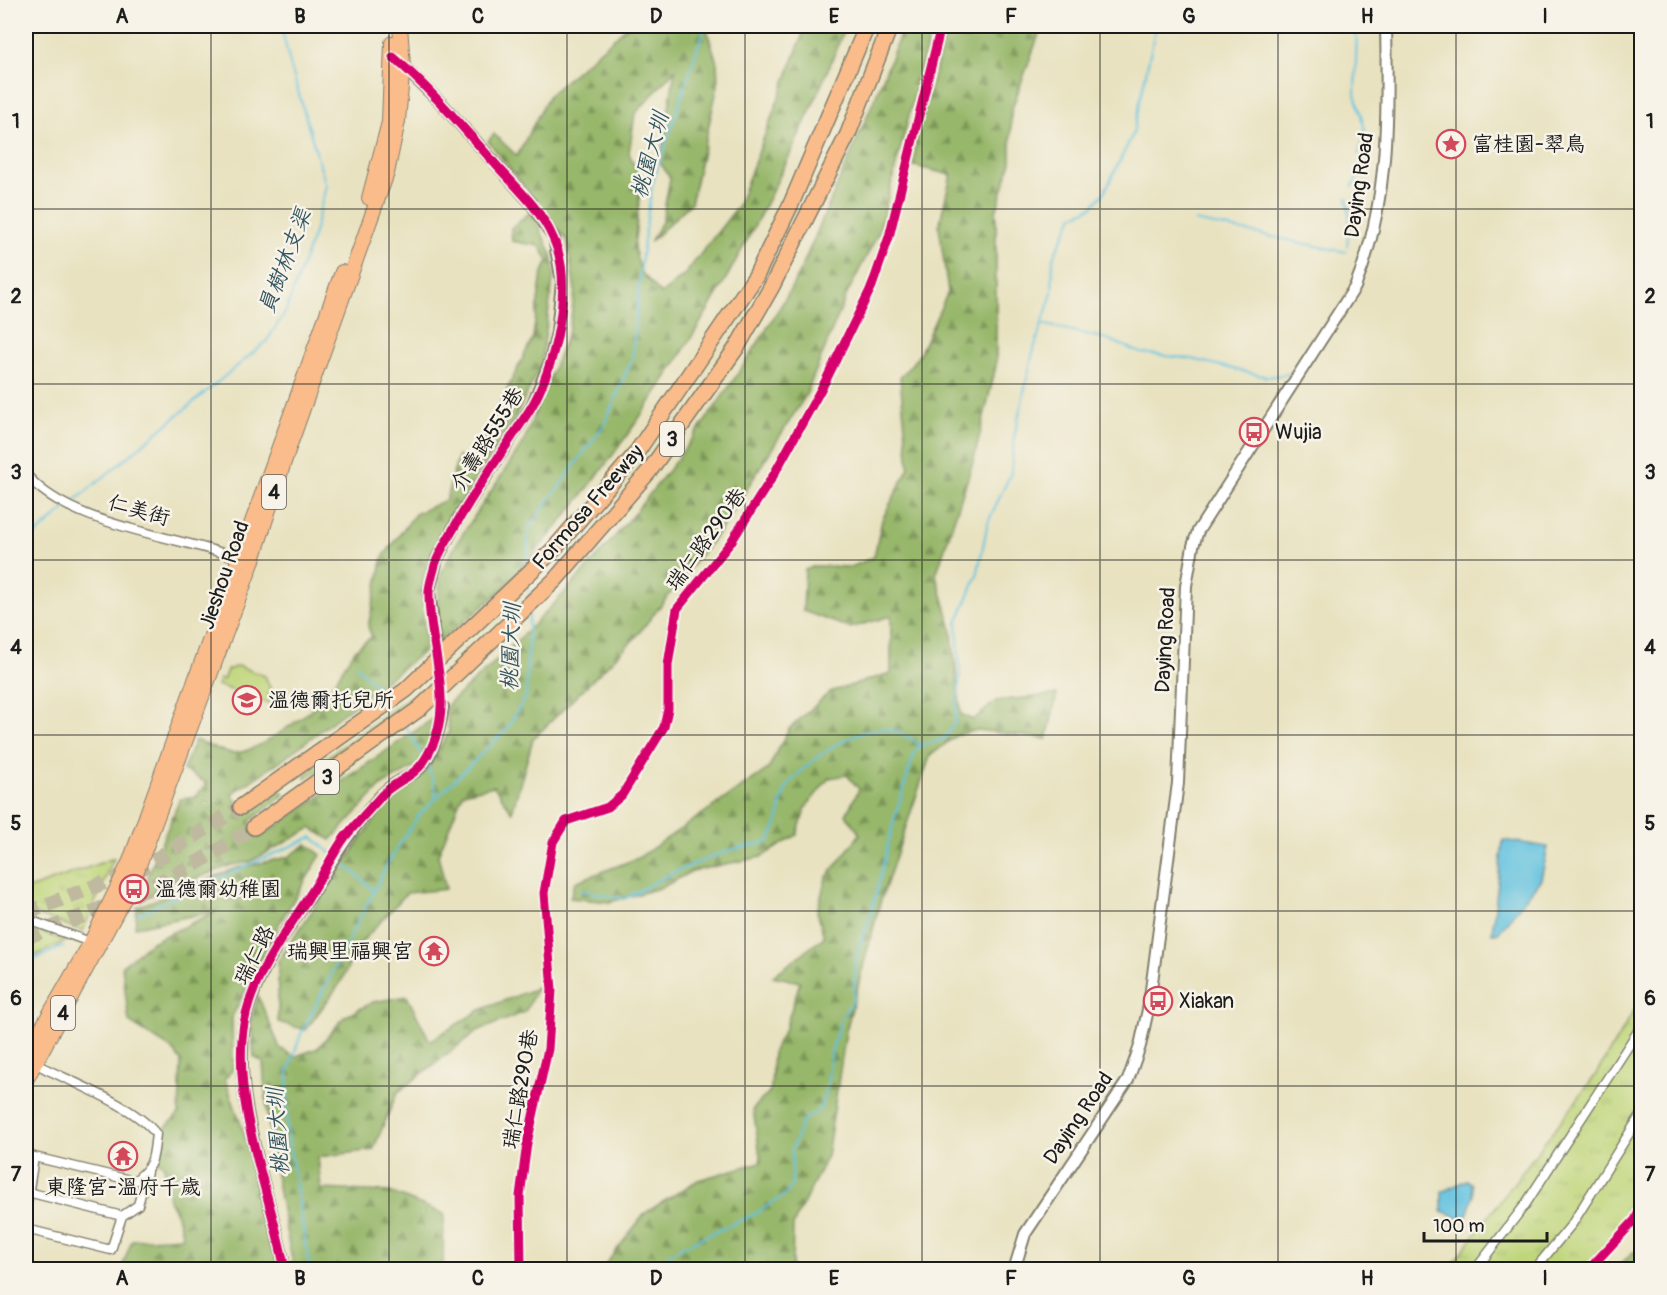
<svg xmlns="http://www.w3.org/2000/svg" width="1667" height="1295" font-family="Pangolin,'LXGW WenKai TC',sans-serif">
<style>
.green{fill:#bfd67a;stroke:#6e794b;stroke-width:1.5}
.forest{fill:url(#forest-firs);stroke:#5a6a43;stroke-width:1.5}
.park{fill:url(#park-tufts);stroke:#6e794b;stroke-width:1.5}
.water{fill:#61c1df;stroke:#3e6e7e;stroke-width:1.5}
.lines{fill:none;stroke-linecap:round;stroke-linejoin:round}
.stream{stroke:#61c1df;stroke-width:2}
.tertiary-tunnel{stroke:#bfba9f;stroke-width:10;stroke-dasharray:10 5;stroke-linecap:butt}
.motorway-tunnel{stroke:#bfba9f;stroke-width:15;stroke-dasharray:15 8;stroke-linecap:butt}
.minor-casing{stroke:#827f6e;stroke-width:11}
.tertiary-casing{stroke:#827f6e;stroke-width:14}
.primary-casing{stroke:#827f6e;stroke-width:16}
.motorway-casing{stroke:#827f6e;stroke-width:18}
.minor{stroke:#fff;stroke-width:8}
.tertiary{stroke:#fff;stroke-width:10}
.primary{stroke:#fabc8b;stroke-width:14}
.motorway{stroke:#fabc8b;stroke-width:15}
.cycleway-casing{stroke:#f7f3e8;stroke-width:13}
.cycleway{stroke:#d6006c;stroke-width:9}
.grid{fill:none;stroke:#1c1c1c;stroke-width:1.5;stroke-opacity:0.55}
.labels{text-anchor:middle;stroke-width:5;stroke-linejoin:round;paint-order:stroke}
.shield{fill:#f7f3e8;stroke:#5e5c59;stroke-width:1.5}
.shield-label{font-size:20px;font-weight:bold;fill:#1c1c1c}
.poi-label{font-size:21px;fill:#1c1c1c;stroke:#f7f3e8;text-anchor:start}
.street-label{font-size:21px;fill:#1c1c1c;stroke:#f7f3e8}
.water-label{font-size:22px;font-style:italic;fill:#345660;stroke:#f7f3e8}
.neatline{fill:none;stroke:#1c1c1c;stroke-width:2}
.grid-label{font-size:20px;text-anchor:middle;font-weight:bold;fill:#1c1c1c}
</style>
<defs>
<pattern id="forest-firs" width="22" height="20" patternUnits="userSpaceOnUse" patternTransform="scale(1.5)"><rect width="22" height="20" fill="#97b76a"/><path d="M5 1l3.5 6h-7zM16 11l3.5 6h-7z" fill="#7a9456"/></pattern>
<pattern id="park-tufts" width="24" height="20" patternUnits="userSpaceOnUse" patternTransform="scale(1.5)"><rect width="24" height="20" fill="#bfd67a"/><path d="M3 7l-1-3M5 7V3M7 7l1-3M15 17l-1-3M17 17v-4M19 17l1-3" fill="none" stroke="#a4b769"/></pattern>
</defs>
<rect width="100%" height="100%" fill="#f7f3e8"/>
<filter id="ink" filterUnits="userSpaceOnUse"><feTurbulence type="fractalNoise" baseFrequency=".0167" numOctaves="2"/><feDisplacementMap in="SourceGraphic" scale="12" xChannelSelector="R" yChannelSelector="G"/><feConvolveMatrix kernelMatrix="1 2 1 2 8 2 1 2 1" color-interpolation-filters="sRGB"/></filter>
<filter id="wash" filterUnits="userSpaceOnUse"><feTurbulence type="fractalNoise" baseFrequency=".008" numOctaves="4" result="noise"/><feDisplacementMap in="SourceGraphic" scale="24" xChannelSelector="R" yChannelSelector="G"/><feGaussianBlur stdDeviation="1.35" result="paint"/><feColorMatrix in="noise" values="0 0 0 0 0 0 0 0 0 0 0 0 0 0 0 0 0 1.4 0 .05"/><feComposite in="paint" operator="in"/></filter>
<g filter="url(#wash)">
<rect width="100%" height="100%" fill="#e8e2c0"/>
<g class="green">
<polygon points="238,666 265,676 271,690 268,695 274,698 272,704 217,685 220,679 223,680 227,670"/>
<polygon points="420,689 426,692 347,752 305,778 306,773"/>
<polygon points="26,927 66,941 26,960"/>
</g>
<g class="forest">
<path d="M628,26H706L717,63L718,85L691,203L650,242L662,222L670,178L660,162L675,70L635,114L629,153L641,182L634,248L641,272L661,294L685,274L738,206L806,26H845C831,67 812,106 794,146C722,300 630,448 516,574C495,599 466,619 441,640L436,620L441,573L458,541L523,443L569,330L575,291L567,240L488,141L494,134L517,156L549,95Z"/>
<path d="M903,26H932L879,232L846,296L806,395L722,528L635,638L533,739L512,812L494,786L463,793L438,855L446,889L407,893L358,946L341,982L306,1030L278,1022V961L383,807L428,768L449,732L446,708L450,702C579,592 695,449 782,304C804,268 817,230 834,193C858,137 883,83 903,26Z"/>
<polygon points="948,26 1042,26 1011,111 1011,162 996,212 996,366 974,459 936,575 951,626 961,714 973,720 996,701 1057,694 1047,739 978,730 957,735 930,756 880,903 846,1031 827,1156 793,1225 792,1269 602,1269 645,1213 698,1180 761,1162 753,1109 771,1090 773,1051 785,1029 800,982 773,976 824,937 817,911 826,878 860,834 846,815 859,789 847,775 829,778 806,807 797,835 761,857 692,871 663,887 610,902 570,898 575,882 638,858 768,769 789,729 830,692 891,673 891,616 850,628 803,611 805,570 815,566 851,567 874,557 882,520 909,467 900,378 919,355 948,292 939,226 951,175 914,166 916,138"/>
<path d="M528,214L534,217L552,255L554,273L541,365L517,414L440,537L424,574L422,599L426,650L286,757L232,794L242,811L278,790L283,792V796L249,822L259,838L434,718L436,729L418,765L382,785L331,840L311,828L250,862L232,865L143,898L148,875L180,799L195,797L207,783L183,770L195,740C206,744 223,753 235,753C258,752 309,714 324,697C344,674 344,654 372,637L368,627L383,557L415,514L446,500L458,456L469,462L477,451L533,337L542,274L548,261L540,246L512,241L511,228Z"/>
<polygon points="307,844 321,855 280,922 232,1017 233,1069 225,1079 256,1167 283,1269 121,1270 132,1240 183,1237 177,1215 169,1200 164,1165 156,1160 160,1133 179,1114 181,1061 173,1050 129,1022 122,966 150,943 217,911 135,927 137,907 237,868 288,857"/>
<path d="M537,988L525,1012L477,1031L397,1093L373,1150L318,1157L321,1189L390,1192L444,1214L443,1268L294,1269C279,1200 267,1132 263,1062L254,1057L251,1021L258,996L280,1048L294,1057L318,1048L344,1017L373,1002L407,996L430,1041L480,1010Z"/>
<polygon points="1641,1249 1641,1269 1616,1269 1632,1253"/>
</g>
<g class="park">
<polygon points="114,858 83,931 26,911 26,890"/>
<polygon points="1641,999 1641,1210 1589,1269 1448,1270 1595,1076"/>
</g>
<g class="water">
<polygon points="1503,840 1548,847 1541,879 1499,932 1492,933"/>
<polygon points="1467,1180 1472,1184 1473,1196 1467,1216 1456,1217 1442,1211 1442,1192"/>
</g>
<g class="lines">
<g class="stream">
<polyline points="1357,26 1355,94 1365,130 1359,154"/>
<polyline points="1352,187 1357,178"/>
<polyline points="1195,221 1346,252"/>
<polyline points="1347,246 1350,219 1347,198"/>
<polyline points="1042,324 1107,339 1141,353 1192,359 1267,377 1289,374"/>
<polyline points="71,504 266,342 285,313 314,233 326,186 290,64 281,26"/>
<polyline points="26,543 66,508"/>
<polyline points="528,563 528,529 604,425 632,359 642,255 652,185 705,26"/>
<polyline points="529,581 529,596"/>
<polyline points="356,665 387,698"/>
<polyline points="405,725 423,757"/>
<polyline points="427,765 435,785 436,799"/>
<polyline points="338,859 374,890"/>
<path d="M580,890L624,899L672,873L730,850L768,842C772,835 776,828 778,821C781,809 780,800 786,789C802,763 860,722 892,730C903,733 912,740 921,745"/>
<polyline points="138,914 312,837 331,853"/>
<polyline points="26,963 64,946"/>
<polyline points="1622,1228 1632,1218 1642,1199"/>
<polyline points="310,1270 287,1132 288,1072 301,1034 389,861 419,815 507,729 526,696 529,614"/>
<polyline points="661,1270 670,1254 679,1248 755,1214 786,1194 792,1185 792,1149 803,1120 819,1110 826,1093 832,1049 841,1019 854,999 855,966 859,945 870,918 894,820 915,751 921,745 944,739 955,723 960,675 957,623 977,576 988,522 1011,473 1014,437 1033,352 1052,293 1053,258 1073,216 1092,207 1104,193 1133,134 1156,26"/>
<polyline points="1584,1270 1619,1232"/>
</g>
</g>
</g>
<g filter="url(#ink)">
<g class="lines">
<polyline class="tertiary-tunnel" points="436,645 443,707"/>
<g class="motorway-tunnel">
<polyline points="26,913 142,868 241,807"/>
<path d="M26,937C106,909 184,876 254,827"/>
</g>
<g class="minor-casing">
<g id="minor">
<path d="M26,474C70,529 188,536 252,563"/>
<polyline points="26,919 93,943"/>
<path d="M26,1155L134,1181C155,1166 153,1157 156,1134C134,1105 68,1081 34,1063"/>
<polyline points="28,1192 122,1216"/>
<polyline points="26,1209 34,1157"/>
<polyline points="26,1229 111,1250 122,1216 138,1205 147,1172"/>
<polyline points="521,1270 520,1196 527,1143 548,1049 552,990 544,893 553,842 566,821 608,807 622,795 664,727 668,709 668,665 677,609 731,542 773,476 826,380 872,286 889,237 941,26"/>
<polyline points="1475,1270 1525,1205 1642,1025"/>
<polyline points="1534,1270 1572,1224 1642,1113"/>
</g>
</g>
<g class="tertiary-casing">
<g id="tertiary">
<polyline points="400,63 442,104 531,203 554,238 562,282 557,332 550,362 532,406 460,516 437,559 429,591 436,645"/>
<path d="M285,1270C270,1190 223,1081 250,1002C263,964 285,932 308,899C327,871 341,842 364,816C371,807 379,796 388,789C396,782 406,778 415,772C433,759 440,728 443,707"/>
<path d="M1014,1270L1025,1234L1128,1080L1140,1046L1149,1005L1178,783L1186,586L1193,546L1198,531L1355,287C1389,204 1388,115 1386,26"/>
</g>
</g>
<g class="primary-casing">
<g id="primary">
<polyline points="369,198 389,122 392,43"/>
<polyline points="26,1055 91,942 130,861 342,272"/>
<polyline points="26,1080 132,884 252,563 285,459 387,173 398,121 403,65 400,26"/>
</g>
</g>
<g class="motorway-casing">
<g id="motorway">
<polyline points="241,807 406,690 553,550 634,456 756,276 791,204 867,26"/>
<polyline points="254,827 419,709 555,580 650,470 737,347 772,286 848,134 890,26"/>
</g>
</g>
<use href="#minor" class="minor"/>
<use href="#tertiary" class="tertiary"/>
<use href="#primary" class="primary"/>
<use href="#motorway" class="motorway"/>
<g class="cycleway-casing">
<g id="cycleway">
<path d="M285,1270C271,1195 236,1115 242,1039C246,982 284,936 313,890C324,873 333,853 345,837C357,822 370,809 382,795C395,781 414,777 424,761C460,707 428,650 429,592C429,584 433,574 435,565C439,552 447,540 454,528C476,488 504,450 529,411C555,370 575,284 553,238C541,210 518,189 498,167C464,129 432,90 393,57"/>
<polyline points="521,1270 520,1196 527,1143 548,1049 552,990 544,893 553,842 566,821 608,807 622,795 664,727 668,709 668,665 677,609 731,542 773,476 826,380 872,286 889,237 941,26"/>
<polyline points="1588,1270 1635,1220 1642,1206"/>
</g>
</g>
<use href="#cycleway" class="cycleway"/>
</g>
</g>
<path class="grid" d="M211,26V1270M389,26V1270M567,26V1270M745,26V1270M922,26V1270M1100,26V1270M1278,26V1270M1456,26V1270M26,209H1642M26,384H1642M26,560H1642M26,735H1642M26,911H1642M26,1086H1642"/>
<defs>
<g id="sight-ring" transform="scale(1.5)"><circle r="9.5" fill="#f7f3e8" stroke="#d1495b" stroke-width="1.5"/><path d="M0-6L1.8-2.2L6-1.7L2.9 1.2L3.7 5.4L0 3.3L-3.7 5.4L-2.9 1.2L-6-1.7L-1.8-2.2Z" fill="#d1495b"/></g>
<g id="bus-ring" transform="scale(1.5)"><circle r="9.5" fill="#f7f3e8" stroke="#d1495b" stroke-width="1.5"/><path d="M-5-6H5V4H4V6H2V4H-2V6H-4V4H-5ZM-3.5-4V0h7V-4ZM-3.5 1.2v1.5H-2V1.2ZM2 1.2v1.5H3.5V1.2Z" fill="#d1495b"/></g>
<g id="school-ring" transform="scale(1.5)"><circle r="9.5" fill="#f7f3e8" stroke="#d1495b" stroke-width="1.5"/><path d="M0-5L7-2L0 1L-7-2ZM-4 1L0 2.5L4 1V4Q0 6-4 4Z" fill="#d1495b"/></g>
<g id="temple-ring" transform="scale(1.5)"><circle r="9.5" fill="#f7f3e8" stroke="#d1495b" stroke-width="1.5"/><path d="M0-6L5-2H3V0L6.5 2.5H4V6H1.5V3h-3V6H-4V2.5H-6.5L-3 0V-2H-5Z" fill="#d1495b"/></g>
</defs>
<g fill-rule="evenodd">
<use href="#sight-ring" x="1451" y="144"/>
<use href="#bus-ring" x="1254" y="432"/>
<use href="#school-ring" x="247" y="700"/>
<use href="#bus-ring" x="134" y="889"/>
<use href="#temple-ring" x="434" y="951"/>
<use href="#bus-ring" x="1158" y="1001"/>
<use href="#temple-ring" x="123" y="1156"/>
</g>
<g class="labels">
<g class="shield">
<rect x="660" y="422" width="24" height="34" rx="4.5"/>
<rect x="262" y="475" width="24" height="34" rx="4.5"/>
<rect x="315" y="760" width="24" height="34" rx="4.5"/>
<rect x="51" y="996" width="24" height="34" rx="4.5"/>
</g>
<g class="shield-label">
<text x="672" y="446">3</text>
<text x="274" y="499">4</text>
<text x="327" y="784">3</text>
<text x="63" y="1020">4</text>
</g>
<g class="poi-label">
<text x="1472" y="151">富桂園-翠鳥</text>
<text x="1275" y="439">Wujia</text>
<text x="268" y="707">溫德爾托兒所</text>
<text x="155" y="896">溫德爾幼稚園</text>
<text x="413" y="958" text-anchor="end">瑞興里福興宮</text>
<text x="1179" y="1008">Xiakan</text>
<text x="123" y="1194" text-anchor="middle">東隆宮-溫府千歲</text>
</g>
<g class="street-label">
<text transform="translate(1359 185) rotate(-82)" y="7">Daying Road</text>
<text transform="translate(487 439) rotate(-58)" y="7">介壽路555巷</text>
<text transform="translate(588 507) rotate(-49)" y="7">Formosa Freeway</text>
<text transform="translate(139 510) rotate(16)" y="7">仁美街</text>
<text transform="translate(706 539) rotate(-54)" y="7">瑞仁路290巷</text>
<text transform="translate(224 575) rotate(-71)" y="7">Jieshou Road</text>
<text transform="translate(1165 640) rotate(-87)" y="7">Daying Road</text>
<text transform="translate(254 955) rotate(-63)" y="7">瑞仁路</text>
<text transform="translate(520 1089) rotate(-80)" y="7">瑞仁路290巷</text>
<text transform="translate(1078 1118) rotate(-56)" y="7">Daying Road</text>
</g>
<g class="water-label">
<text transform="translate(649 155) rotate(-75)" y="8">桃園大圳</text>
<text transform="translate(284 261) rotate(-69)" y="8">員樹林支渠</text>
<text transform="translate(510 647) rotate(-88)" y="8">桃園大圳</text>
<text transform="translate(277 1132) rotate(-94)" y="8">桃園大圳</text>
</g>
</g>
<rect width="1667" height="1295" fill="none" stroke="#f7f3e8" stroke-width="66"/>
<path d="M1424 1232v9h123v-9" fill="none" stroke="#1c1c1c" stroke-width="3"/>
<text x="1433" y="1232" font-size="18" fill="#1c1c1c" stroke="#f7f3e8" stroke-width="4.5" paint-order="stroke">100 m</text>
<rect x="33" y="33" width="1601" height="1229" class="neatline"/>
<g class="grid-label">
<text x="122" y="23">A</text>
<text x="300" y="23">B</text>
<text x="478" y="23">C</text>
<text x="656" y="23">D</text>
<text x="834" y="23">E</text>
<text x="1011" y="23">F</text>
<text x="1189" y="23">G</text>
<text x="1367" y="23">H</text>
<text x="1545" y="23">I</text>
<text x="16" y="128">1</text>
<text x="1650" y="128">1</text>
<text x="16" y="303">2</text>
<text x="1650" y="303">2</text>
<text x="16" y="479">3</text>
<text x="1650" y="479">3</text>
<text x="16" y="654">4</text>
<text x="1650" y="654">4</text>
<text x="16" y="830">5</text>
<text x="1650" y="830">5</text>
<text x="16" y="1005">6</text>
<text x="1650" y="1005">6</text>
<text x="16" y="1181">7</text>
<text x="1650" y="1181">7</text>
<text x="122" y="1285">A</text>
<text x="300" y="1285">B</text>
<text x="478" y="1285">C</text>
<text x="656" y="1285">D</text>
<text x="834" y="1285">E</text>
<text x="1011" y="1285">F</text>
<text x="1189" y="1285">G</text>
<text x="1367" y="1285">H</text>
<text x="1545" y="1285">I</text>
</g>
</svg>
